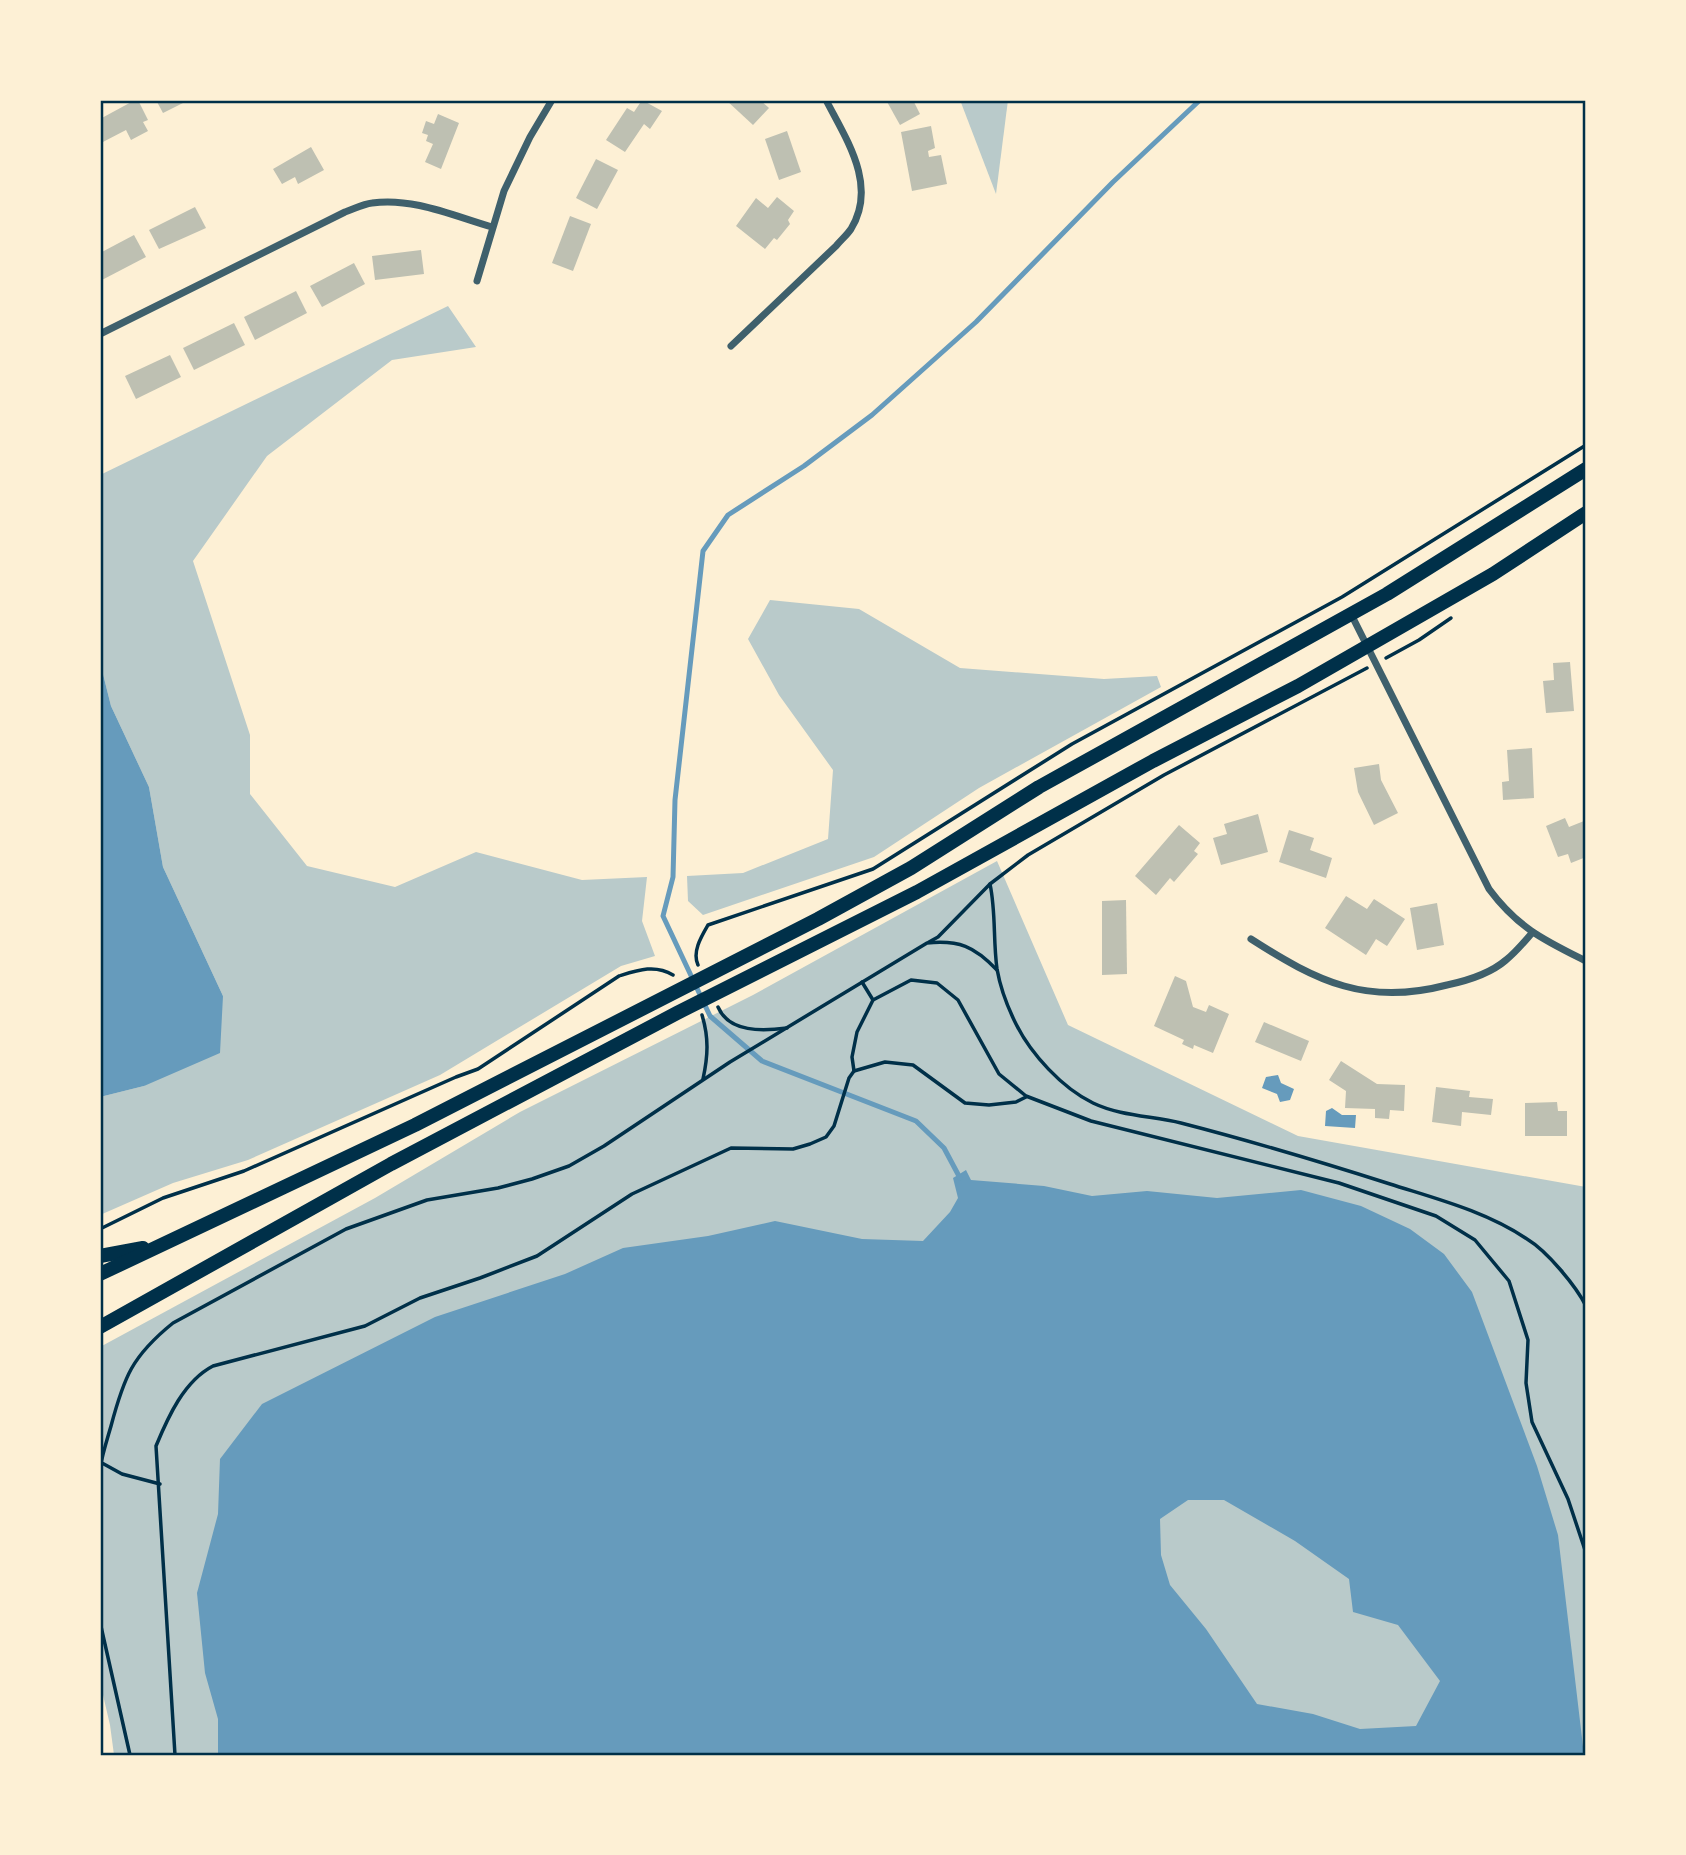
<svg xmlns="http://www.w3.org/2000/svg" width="1686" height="1855" font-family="'Fira Sans Condensed',sans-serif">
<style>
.green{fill:#b9caca}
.water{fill:#669bbc;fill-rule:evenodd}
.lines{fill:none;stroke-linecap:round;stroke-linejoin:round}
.stream{stroke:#669bbc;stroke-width:5}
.building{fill:#bec0b2}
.path{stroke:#003049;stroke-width:3.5}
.minor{stroke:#3f606c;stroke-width:7}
.secondary{stroke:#003049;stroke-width:14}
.neatline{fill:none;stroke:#003049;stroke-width:2.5}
</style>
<rect width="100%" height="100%" fill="#fdf0d5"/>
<g class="green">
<polygon points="960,100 1008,100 996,194"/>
<polygon points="448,306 476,347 392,360 267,456 193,561 250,735 250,794 307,866 395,887 476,852 582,880 647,877 642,921 655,956 621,966 440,1075 248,1160 173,1183 100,1215 100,1097 144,1086 223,996 163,867 149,787 111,706 100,662 100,475"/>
<polygon points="770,600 859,609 960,668 1104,679 1157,676 1161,687 979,788 874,857 703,915 688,901 687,876 743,873 828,839 833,770 779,695 748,639"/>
<polygon points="997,861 1068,1025 1298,1136 1586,1187 1586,1755 114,1755 110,1725 100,1682 100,1347 375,1198 520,1112 753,995"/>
</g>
<g class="water">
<polygon points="100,662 111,706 149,787 163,867 223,996 220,1053 144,1086 100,1097"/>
<polygon points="1278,1075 1281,1083 1294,1089 1290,1100 1280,1102 1277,1094 1262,1088 1266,1077"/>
<polygon points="1332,1108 1342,1115 1356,1115 1355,1128 1325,1126 1326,1111"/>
<path d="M966,1170L971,1180L1044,1186L1092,1196L1147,1191L1217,1198L1301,1190L1361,1206L1410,1229L1444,1254L1472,1292L1537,1466L1558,1535L1584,1755H218V1719L205,1673L197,1593L218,1514L220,1459L262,1404L435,1317L565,1274L623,1248L708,1236L775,1221L862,1239L923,1241L950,1212L958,1198L953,1178ZM1188,1500H1224L1295,1541L1349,1579L1353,1612L1398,1625L1440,1681L1416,1726L1360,1729L1313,1714L1257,1704L1206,1629L1170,1585L1161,1555L1160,1519Z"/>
</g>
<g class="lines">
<polyline class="stream" points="960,1178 944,1148 916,1121 762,1061 710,1016 663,916 673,877 675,800 703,551 728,515 804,466 872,415 976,322 1113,182 1200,100"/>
</g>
<g class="building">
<polygon points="135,100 138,100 148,120 143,122 148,131 131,140 126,130 101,143 100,119"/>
<polygon points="156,100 189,100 163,113"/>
<polygon points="642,100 662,111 650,129 644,124 625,152 606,140 627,108 634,112"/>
<polygon points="726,100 760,100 769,108 753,125"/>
<polygon points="886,100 913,100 920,114 900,125"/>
<polygon points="438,114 459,123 441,169 425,162 433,144 426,141 428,135 422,133 426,121 434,124"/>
<polygon points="931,126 935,148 928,151 929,157 941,155 947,184 912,191 901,132"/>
<polygon points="787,131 801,172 779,180 765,139"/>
<polygon points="311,147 324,170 298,184 295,177 282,184 273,169"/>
<polygon points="596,159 618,170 597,209 576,198"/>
<polygon points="777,197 794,211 788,220 790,224 777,240 774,238 765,249 736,226 756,198 768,208"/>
<polygon points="195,207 206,228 159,249 149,230"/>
<polygon points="570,216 591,224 573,271 552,263"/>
<polygon points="134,235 146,257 100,281 100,253"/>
<polygon points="421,250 424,274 375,280 372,256"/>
<polygon points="354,263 365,284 322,307 310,286"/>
<polygon points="296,291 307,313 255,340 244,317"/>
<polygon points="234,323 245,345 194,370 183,348"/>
<polygon points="170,355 181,377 136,399 125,376"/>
<polygon points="1570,662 1574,711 1546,713 1543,681 1554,680 1553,663"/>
<polygon points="1532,748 1534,798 1503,800 1502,782 1509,781 1507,750"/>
<polygon points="1379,764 1381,780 1398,813 1374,825 1358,792 1354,768"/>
<polygon points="1258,814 1268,852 1221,865 1213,838 1227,834 1224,824"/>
<polygon points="1565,818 1569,827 1584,821 1586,826 1586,857 1571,863 1568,854 1558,857 1546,826"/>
<polygon points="1179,825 1200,843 1194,851 1198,854 1174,882 1170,878 1156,895 1135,876"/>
<polygon points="1289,830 1314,838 1310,850 1332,858 1326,878 1279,862"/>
<polygon points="1346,896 1367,909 1374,899 1405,919 1387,946 1376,939 1366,955 1325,928"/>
<polygon points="1126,900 1127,974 1102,975 1102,901"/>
<polygon points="1437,903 1444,945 1417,950 1410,908"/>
<polygon points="1175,976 1186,981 1193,1007 1206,1012 1209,1005 1229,1014 1213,1053 1194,1045 1193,1049 1182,1044 1184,1040 1154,1026"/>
<polygon points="1264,1022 1309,1041 1301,1061 1255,1042"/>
<polygon points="1341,1061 1377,1084 1405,1085 1404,1111 1390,1110 1389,1119 1375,1118 1375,1109 1345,1108 1346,1091 1329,1080"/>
<polygon points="1436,1087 1470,1091 1469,1097 1493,1099 1491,1115 1462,1112 1461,1126 1432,1122"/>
<polygon points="1557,1102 1558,1111 1567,1111 1567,1136 1525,1136 1525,1103"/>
</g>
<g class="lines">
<g class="path">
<polyline points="1386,658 1419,640 1451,618"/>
<polyline points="990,884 1028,855 1164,775 1367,668"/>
<path d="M929,942L938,937L990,884C996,912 993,940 997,969C1000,986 1008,1008 1016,1024C1031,1054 1062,1088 1093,1103C1120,1116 1152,1116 1181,1123C1251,1141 1321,1162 1390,1184C1437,1199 1485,1211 1527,1239C1547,1251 1576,1286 1586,1306"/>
<path d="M698,965C692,952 701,937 708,925L873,869L1072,744L1342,597L1586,445"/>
<polyline points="862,982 873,1000"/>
<path d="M718,1007C729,1033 763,1031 787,1028"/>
<path d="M702,1015C709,1038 708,1056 703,1079"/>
<polyline points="854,1071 885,1062 913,1065 965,1103 989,1105 1016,1102 1026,1097"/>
<path d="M100,1229L163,1198L244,1171L456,1077L478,1069L619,976C638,970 655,964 673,975"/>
<polyline points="102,1463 122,1474 160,1484"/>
<path d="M100,1469C102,1455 107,1440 111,1426C124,1377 132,1356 173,1323L346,1229L427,1200L498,1188L532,1179L569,1166L604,1146L730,1062L927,943C959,940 974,946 997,970"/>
<polyline points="100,1622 130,1755"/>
<path d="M175,1755L156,1446C168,1417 184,1381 213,1366L365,1326L420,1298L480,1278L537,1256L632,1194L731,1148L793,1149L810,1144L826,1137L834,1126L849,1078L854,1071L852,1057L857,1032L873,1000L911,980L937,983L958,1000L999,1074L1026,1096L1091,1121L1339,1183L1436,1216L1475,1240L1509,1281L1528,1340L1526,1383L1532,1422L1568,1499L1586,1553"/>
</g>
<g class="minor">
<polyline points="477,281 504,191 530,137 552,100"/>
<path d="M100,334L345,212C354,209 363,204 372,203C412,197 454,216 492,227"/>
<path d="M731,346L836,246C841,240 847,235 851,229C878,185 846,139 826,100"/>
<path d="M1351,614L1489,889C1518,928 1544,940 1586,961"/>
<path d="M1251,939C1318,982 1367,1006 1447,985C1466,981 1491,973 1506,960C1516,952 1524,942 1532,933"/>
</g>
<g class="secondary">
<polyline points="100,1256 143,1248"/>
<polyline points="100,1274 415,1125 818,919 911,868 1039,787 1387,594 1586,469"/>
<polyline points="100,1327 391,1164 677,1013 917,892 1153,761 1298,686 1493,574 1586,513"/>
</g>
</g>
<rect width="1686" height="1855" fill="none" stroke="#fdf0d5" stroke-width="203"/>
<rect x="102" y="102" width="1482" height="1652" class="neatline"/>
</svg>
